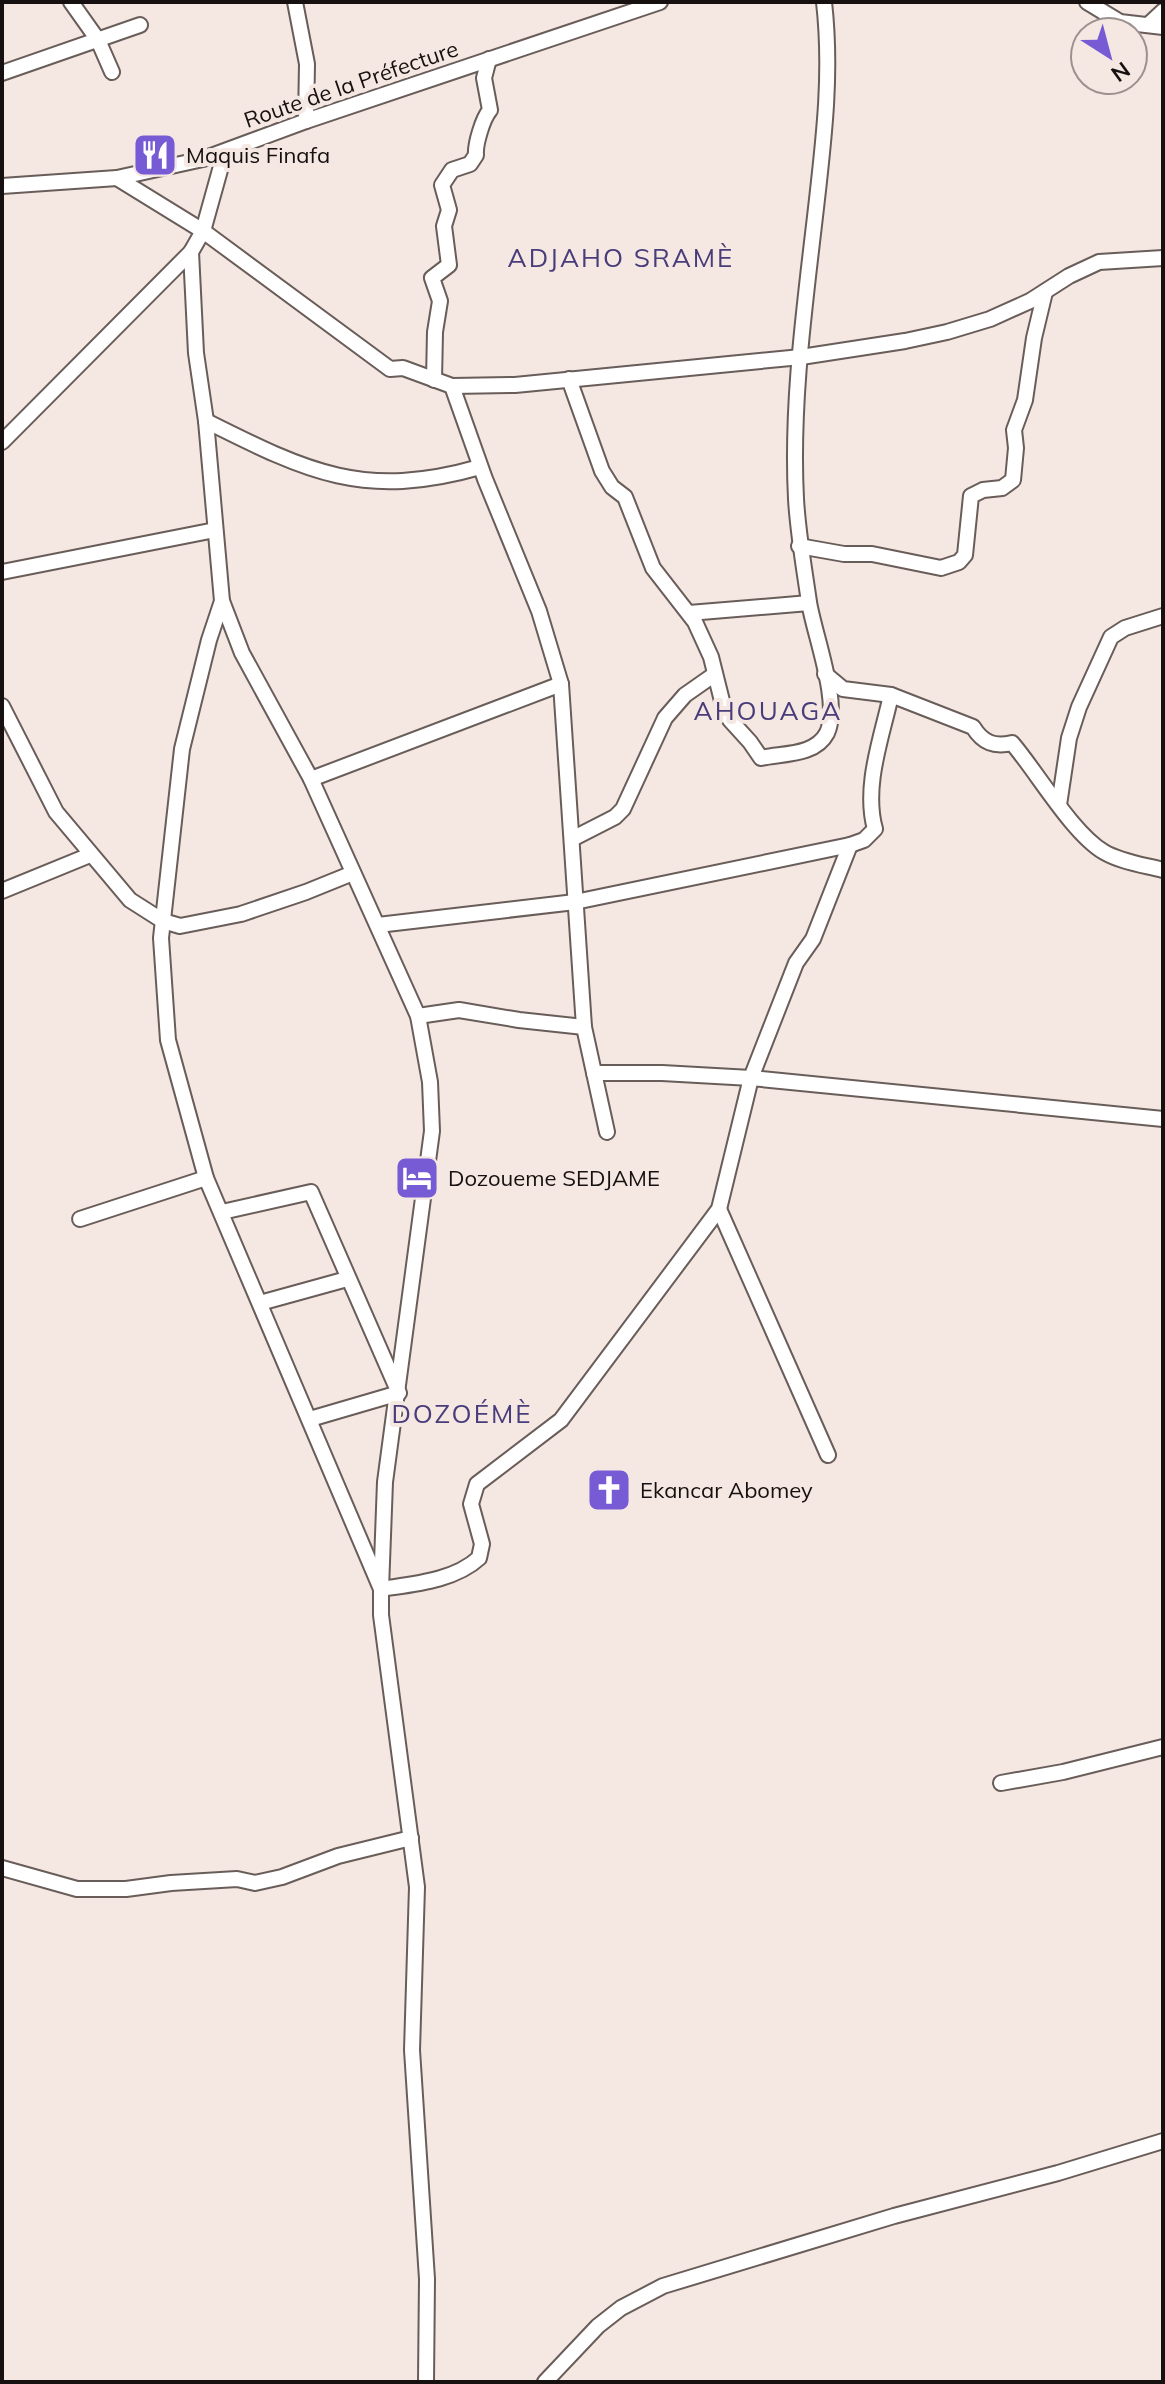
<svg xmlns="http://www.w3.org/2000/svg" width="1165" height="2384" font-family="Mulish,sans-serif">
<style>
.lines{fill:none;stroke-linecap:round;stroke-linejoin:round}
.minor-casing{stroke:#695d59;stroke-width:18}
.minor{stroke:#fff;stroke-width:14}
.labels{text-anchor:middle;stroke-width:8;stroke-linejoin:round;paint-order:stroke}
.street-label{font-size:22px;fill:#161110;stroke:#f5e7e2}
.poi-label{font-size:22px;fill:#161110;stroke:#f5e7e2;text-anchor:start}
.quarter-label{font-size:26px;letter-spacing:2px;fill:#483d7a;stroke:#f5e7e2}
</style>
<rect width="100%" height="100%" fill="#f5e7e2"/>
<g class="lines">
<g class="minor-casing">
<g id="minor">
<polyline points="71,2 98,40 112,72"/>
<polyline points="295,2 307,64 306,121"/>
<polyline points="1087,2 1120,22 1163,27"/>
<polyline points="1148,25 1163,11"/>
<polyline points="2,73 140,25"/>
<polyline points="225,152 203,231 191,252 196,353 206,421 222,601 209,640 182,749 161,938 168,1040 206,1178 381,1589 381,1615 417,1887 412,2050 427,2279 426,2382"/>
<polyline points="117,178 203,231 390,369 403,368 452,386 515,385 801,357 905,341 947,332 990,319 1030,301 1069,276 1099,262 1163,258"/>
<polyline points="2,186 117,178 203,159 306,121 660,2"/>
<path d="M569,379L602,471L612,487L625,497L653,568L695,622L711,657L724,709L730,720L750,742L761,758C783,753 815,756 827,733C841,703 814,634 809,602C804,567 798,534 796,499C791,402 805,304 816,208C824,138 832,72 824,2"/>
<path d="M434,380L435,332L440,301L432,278L449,265L444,226L449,210L442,185L452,170L470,164L476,155C475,144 483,118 490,110L484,78L489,59"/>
<polyline points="452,386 485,479 539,611 561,684 584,1027 607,1132"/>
<path d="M206,421C308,472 364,500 480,467"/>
<polyline points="2,442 191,252"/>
<polyline points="799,546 844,554 872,554 941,568 959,562 965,555 971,496 983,490 1002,488 1013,480 1016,448 1014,430 1025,400 1034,338 1045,292"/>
<polyline points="2,572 215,530"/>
<path d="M222,601L242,653L311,779L418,1016L430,1082L432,1131L385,1482L381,1589C413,1584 454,1581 479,1558L482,1544L471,1504L477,1484L561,1420L719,1209L751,1078L796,963L813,939L850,845"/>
<polyline points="689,613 809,603"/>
<path d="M825,674L843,689L891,695L973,727C983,743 994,747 1012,743C1037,772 1072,833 1104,852C1121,862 1144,865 1163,870"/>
<polyline points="2,706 56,812 130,900 163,921 180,926 241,914 306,892 353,873"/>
<polyline points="311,779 561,684"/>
<polyline points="1059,805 1069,738 1079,707 1111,637 1125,628 1163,616"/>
<polyline points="572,839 615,817 623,809 665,718 685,695 715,674"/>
<polyline points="2,891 90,855"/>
<path d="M378,925L575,902L850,845L864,840L875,829C863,786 882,737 891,695"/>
<polyline points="418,1016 459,1010 519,1020 584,1027"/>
<polyline points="594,1073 662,1073 751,1078 1163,1119"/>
<polyline points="719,1209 828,1455"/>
<polyline points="222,1212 311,1192 399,1393 310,1419"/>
<polyline points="80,1219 206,1178"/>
<polyline points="260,1303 347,1279"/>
<polyline points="1001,1783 1063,1772 1163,1747"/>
<polyline points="2,1868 77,1889 126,1889 171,1883 237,1879 255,1883 282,1877 338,1856 411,1838"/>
<polyline points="545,2382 598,2326 621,2308 663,2286 894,2216 1058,2173 1163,2141"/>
</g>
</g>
<use href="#minor" class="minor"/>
</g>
<defs>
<g id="restaurant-square" transform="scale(2.3)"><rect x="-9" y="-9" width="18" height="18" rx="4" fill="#765bd5" stroke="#f5e7e2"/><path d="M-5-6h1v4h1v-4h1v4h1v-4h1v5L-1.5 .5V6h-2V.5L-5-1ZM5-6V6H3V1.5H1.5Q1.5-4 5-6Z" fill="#fff"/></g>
<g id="hotel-square" transform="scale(2.3)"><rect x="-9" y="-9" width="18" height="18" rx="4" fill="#765bd5" stroke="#f5e7e2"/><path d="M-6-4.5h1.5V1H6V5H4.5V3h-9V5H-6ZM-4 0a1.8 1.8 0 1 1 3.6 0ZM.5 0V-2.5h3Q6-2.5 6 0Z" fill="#fff"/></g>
<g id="church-square" transform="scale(2.3)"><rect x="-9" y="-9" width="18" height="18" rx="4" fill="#765bd5" stroke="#f5e7e2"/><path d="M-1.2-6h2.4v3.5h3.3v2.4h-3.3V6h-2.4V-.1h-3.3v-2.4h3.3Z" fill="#fff"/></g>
</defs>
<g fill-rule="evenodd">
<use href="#restaurant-square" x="155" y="155"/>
<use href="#hotel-square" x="417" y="1178"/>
<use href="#church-square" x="609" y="1490"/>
</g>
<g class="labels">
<g class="street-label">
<text transform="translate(351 84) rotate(-19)" y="8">Route de la Préfecture</text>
</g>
<g class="poi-label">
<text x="186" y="163">Maquis Finafa</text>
<text x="448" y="1186">Dozoueme SEDJAME</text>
<text x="640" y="1498">Ekancar Abomey</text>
</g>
<g class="quarter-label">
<text x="621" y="267">ADJAHO SRAMÈ</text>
<text x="768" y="720">AHOUAGA</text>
<text x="462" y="1423">DOZOÉMÈ</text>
</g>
</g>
<rect width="1165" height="2384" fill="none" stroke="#161110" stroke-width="8"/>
<g transform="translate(1109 56) rotate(144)"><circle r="38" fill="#f5e7e2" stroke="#9c918e" stroke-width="2"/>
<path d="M0-6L14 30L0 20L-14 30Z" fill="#765bd5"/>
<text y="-12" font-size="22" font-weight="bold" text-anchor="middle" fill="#161110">N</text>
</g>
</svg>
